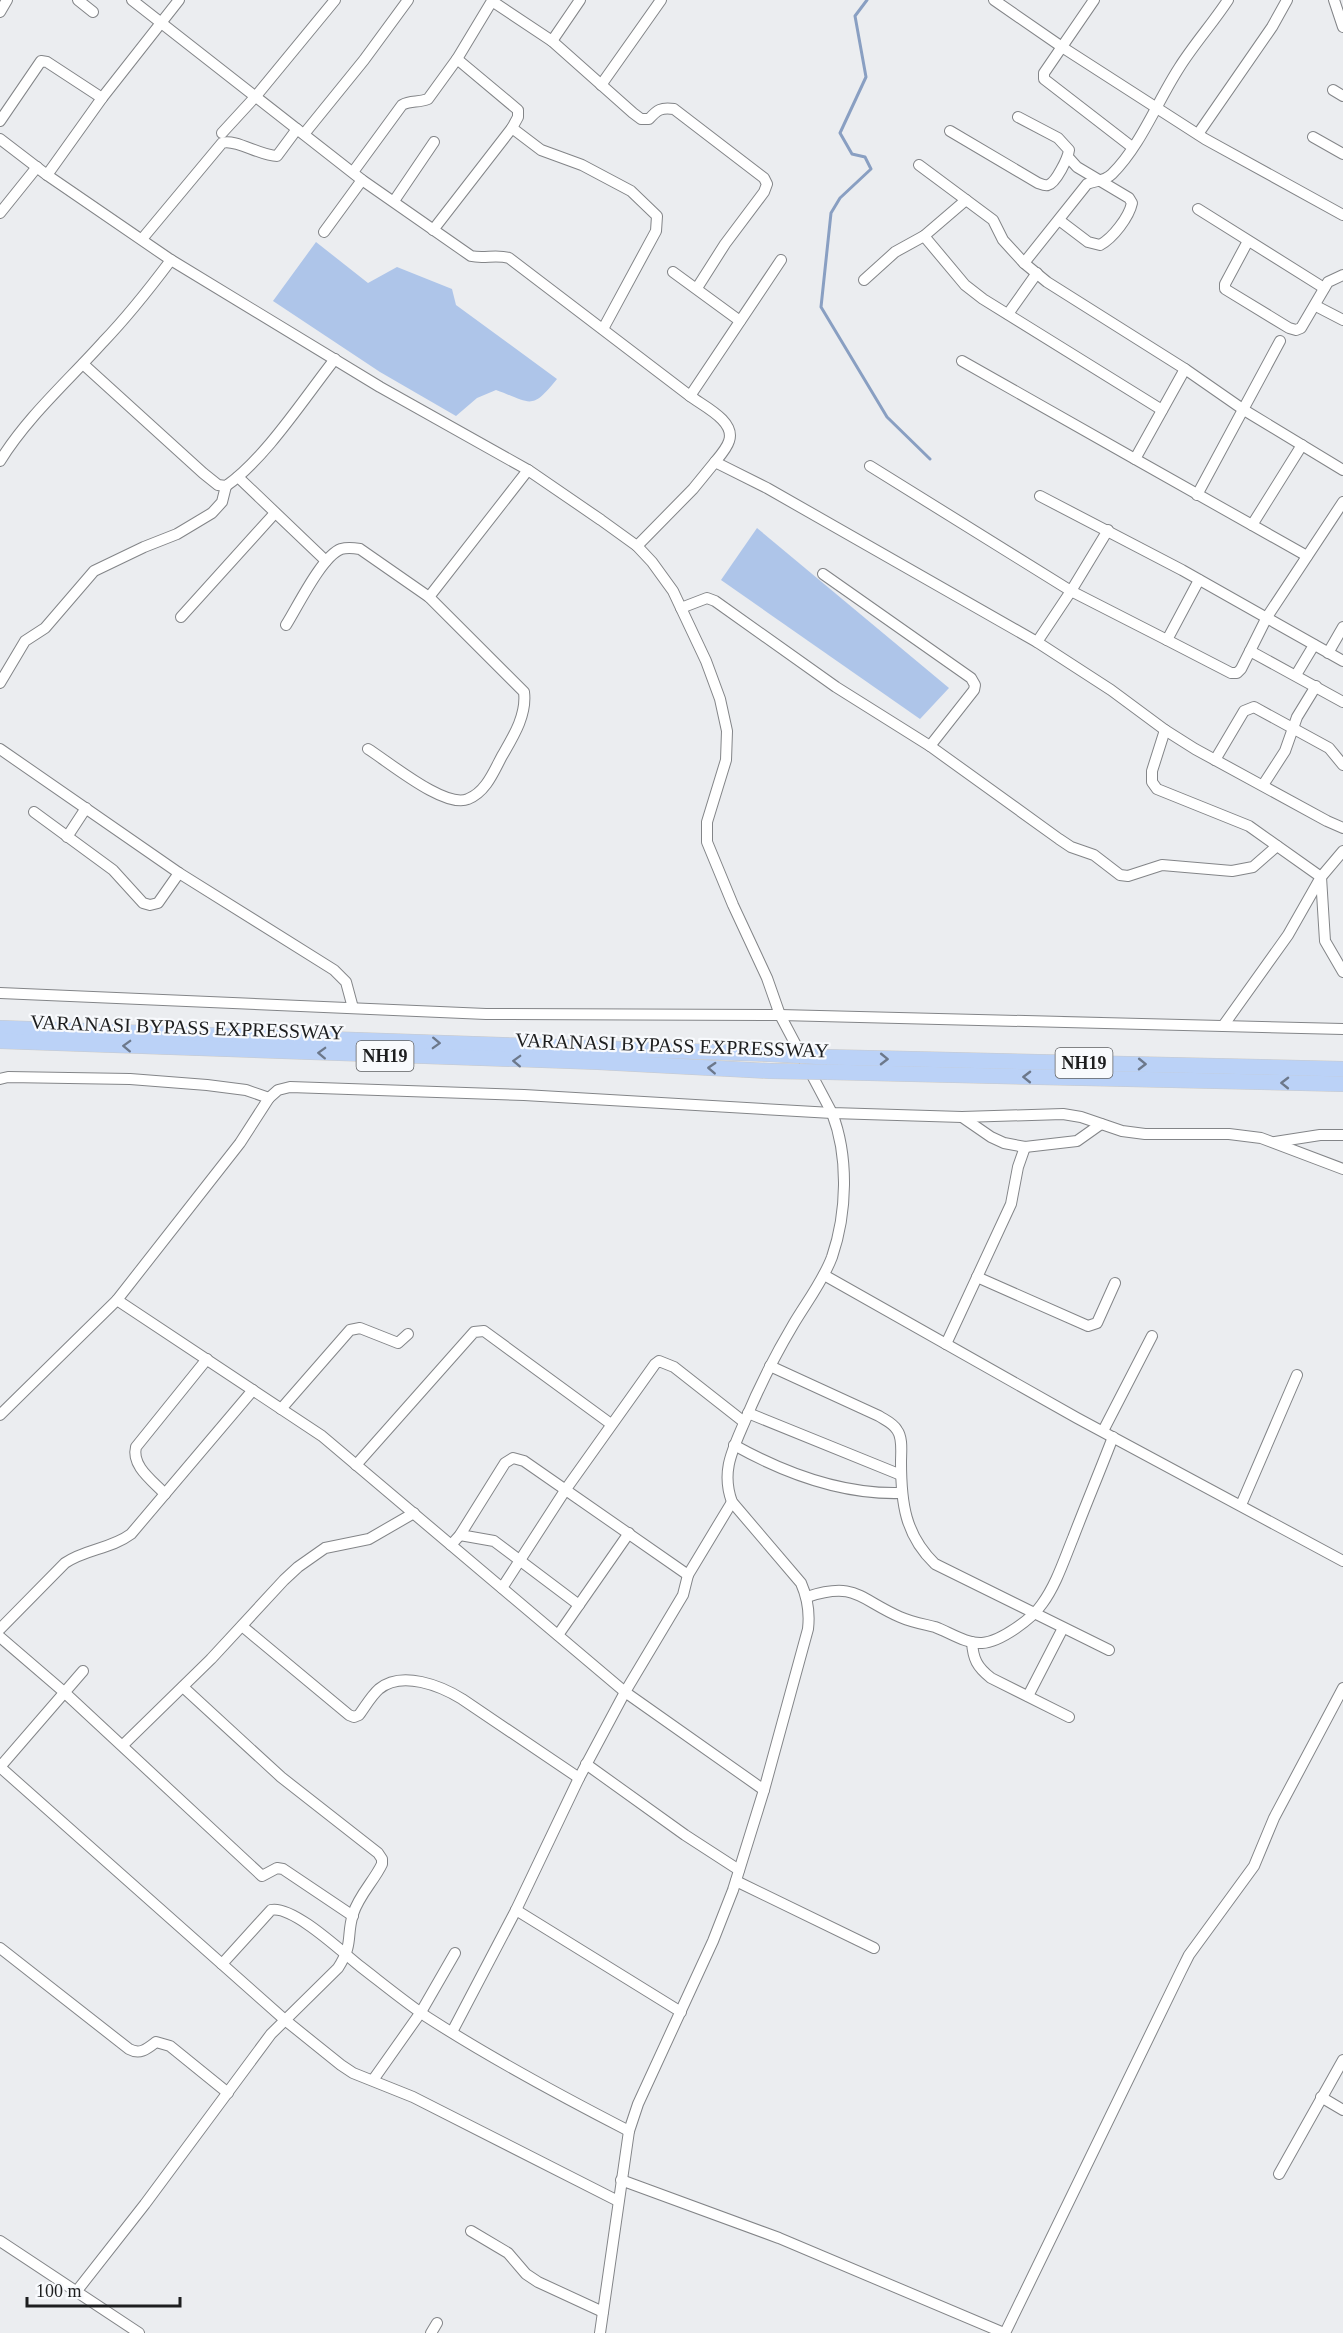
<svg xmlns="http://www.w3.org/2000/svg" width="1343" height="2333" font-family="'Times New Roman',serif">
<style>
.green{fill:#aec5e9}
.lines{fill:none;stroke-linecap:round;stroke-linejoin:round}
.stream{stroke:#899fc2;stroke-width:3}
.minor-casing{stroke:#838588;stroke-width:12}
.highway-casing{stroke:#c9c9c9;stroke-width:16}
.minor{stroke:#fff;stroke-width:10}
.highway{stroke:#bbd2f7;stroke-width:15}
.highway-bridge-casing{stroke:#c9c9c9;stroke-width:16;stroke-linecap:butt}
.highway-bridge{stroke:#bbd2f7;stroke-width:15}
.oneway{stroke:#6c788b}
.labels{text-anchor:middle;stroke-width:4.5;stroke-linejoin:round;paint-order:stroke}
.shield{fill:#f8fafd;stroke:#5f6062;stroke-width:1.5}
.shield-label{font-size:18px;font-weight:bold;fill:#1d1e1f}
.street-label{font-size:20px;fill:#1d1e1f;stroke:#f8fafd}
</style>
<rect width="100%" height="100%" fill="#ebedf0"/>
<g class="green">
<path d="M316,242L368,283L397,267L452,289L456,305L557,379C531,411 532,403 496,390L477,398L456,416L380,372L273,301Z"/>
<polygon points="757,528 949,688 920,719 721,580"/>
</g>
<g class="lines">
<polyline class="stream" points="867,0 855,16 866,77 840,133 852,154 865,157 871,169 840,198 831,213 821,307 887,417 930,459"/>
<g class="minor-casing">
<g id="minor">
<polyline points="78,0 93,12"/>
<path d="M132,0L362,180L471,256C484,259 496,254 509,258L690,396"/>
<polyline points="994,0 1062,47 1205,139 1343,215"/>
<polyline points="1094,0 1044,73 1044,79 1132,147"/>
<polyline points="1334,0 1343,27"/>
<polyline points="0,12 7,0"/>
<path d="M552,41L633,113L641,119H649C657,110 661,107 674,109L764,178L767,184L764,192L725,244L697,288"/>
<polyline points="457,59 518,110 518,117 512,128 541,150 582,165 631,191 657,216 656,231 603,329"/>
<polyline points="601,85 661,0"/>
<polyline points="1333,90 1343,96"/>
<polyline points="0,121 41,61 47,62 102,98"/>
<path d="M950,131L1038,183C1041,184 1045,186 1048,185C1056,183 1068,158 1069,150L1058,138L1018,117"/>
<polyline points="222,133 256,96 335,0"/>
<polyline points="304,134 364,60 408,0"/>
<polyline points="1198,134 1272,27 1287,0"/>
<polyline points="1313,137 1343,154"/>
<path d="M0,139L47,175L171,260L380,387L528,470L601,520L637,546L652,562L673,591L706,661L720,699L727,731L726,760L707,822V842L733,905L767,978L780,1015L832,1113C849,1157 847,1213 832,1257C823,1281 806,1303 793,1325C774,1357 758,1389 744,1423C732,1451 721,1472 732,1502L801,1583C808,1599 810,1612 808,1629L764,1790L733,1890L713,1941L638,2104L629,2131L600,2333"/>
<polyline points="919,165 993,220 1003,240 1024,263 1047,282 1185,369 1244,410 1343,470"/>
<path d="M353,172L402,105C411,100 418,103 428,99L457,59L492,1L552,41L580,0"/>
<polyline points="47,175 102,98 179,0"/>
<polyline points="394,201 434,142"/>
<polyline points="1198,209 1324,288"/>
<polyline points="0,213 37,167"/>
<path d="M1059,220L1088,242L1100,245C1113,238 1129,217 1132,203L1129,198L1077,167L1068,157"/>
<polyline points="433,230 512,128"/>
<polyline points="324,232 362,180"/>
<polyline points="924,236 965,285 983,299 1162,410"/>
<path d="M142,239L222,143C235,138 260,156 277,156L297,129"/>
<polyline points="1248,241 1225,284 1225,289 1289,328 1296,330 1301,328 1328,282 1343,275"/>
<path d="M1024,263L1087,184C1096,180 1104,182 1112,174C1141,145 1157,102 1179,68C1194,44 1213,23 1228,0"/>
<polyline points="673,272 740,321"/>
<polyline points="864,280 895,252 924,236 966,200"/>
<polyline points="1316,306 1343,320"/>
<polyline points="1008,314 1037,273"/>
<polyline points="962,361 1135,459"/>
<path d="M83,364L203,473L218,485L226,486C265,459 305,397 335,359"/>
<polyline points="1185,369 1135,459 1307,556"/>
<path d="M0,461C28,416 68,381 103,342C128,316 150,288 171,260"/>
<path d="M715,462C720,456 727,448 729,441C736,421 703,406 690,396L781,260"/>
<polyline points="870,466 1071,591 1108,530"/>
<polyline points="238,477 326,561"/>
<polyline points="1197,495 1280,341"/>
<polyline points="1040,496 1182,570 1343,661"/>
<polyline points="1252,525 1302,445"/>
<polyline points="637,546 693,489 715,462 767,488 1037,642 1071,591 1167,640 1199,580"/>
<polyline points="823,574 971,678 975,685 974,690 930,746"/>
<polyline points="429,597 528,470"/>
<polyline points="681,608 707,598 715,601 836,687 930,746 1059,839 1071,847 1094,855 1120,875 1128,876 1162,865 1232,871 1253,867 1277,846"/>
<polyline points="181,617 275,513"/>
<path d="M286,625C298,606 322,556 341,549C348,547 354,548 360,549L429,597L524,692C527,715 513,737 502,756C494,771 486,792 468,799C445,809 389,762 368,749"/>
<polyline points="1167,640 1231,673 1237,673 1241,669 1267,617 1343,502"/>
<polyline points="1037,642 1111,690 1165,730 1195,749 1327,821 1343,828"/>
<polyline points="1250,651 1343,702"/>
<polyline points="1328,653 1343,627"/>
<polyline points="1296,675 1314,645"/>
<polyline points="0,683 25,641 45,628 94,571 144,547 177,534 212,513 222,502 226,486"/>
<polyline points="1165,730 1152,771 1152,782 1157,789 1249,826 1321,877 1325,941 1343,972"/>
<polyline points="0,749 179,873 334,970 346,982 353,1008"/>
<polyline points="1215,760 1244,711 1254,707 1329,748 1343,765"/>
<polyline points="1263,785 1285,751 1297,717 1316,686"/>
<polyline points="34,812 113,870 143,903 150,905 158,903 179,873"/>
<polyline points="67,837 86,808"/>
<polyline points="0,993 486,1014 780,1015 1343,1029"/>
<polyline points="1223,1026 1288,935 1321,877 1343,851"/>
<polyline points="0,1079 8,1077 130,1079 207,1085 246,1090 269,1098"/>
<polyline points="962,1117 991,1137 1004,1143 1025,1147 1077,1141 1101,1124"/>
<polyline points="1275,1142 1320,1135 1343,1135"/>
<polyline points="824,1275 1077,1418 1343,1561"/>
<polyline points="977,1277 1088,1326 1097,1323 1115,1283"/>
<polyline points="946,1344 1011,1204 1018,1167 1025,1147"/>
<path d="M770,1366L879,1416C885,1420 893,1423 897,1430C903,1438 901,1452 901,1462C901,1503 905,1535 935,1564L1109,1650"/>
<polyline points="281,1409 350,1330 360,1328 398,1343 408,1334"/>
<polyline points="748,1413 901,1475"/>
<polyline points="0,1415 117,1300"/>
<polyline points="1103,1431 1152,1336"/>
<path d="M734,1445C786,1474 842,1495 902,1493"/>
<polyline points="356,1465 474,1332 484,1331 611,1424"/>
<path d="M165,1494C153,1481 131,1466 136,1447L207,1359"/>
<polyline points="1241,1505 1297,1375"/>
<polyline points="460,1535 494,1541 579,1605"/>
<polyline points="451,1545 460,1535 505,1463 513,1458 524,1461 688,1575 732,1502"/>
<polyline points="502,1588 566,1489 655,1364 659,1361 674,1367 744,1422"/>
<path d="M807,1597C856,1581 859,1599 900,1617C911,1622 923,1624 935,1627C949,1632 966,1644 982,1643C1000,1642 1032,1619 1042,1604C1056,1585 1064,1560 1073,1538C1086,1504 1100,1471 1113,1437"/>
<path d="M242,1626L349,1715L354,1717L359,1715C365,1707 371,1696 379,1689C402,1670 441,1686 462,1699L579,1778"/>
<path d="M0,1629L65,1563C85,1549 111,1549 131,1534L253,1390"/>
<polyline points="558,1635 629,1533"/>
<polyline points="0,1637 64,1692 262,1876 277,1868 283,1869 353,1916"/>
<path d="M972,1642C973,1659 977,1667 991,1678L1069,1717"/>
<polyline points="1028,1696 1063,1628"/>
<polyline points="123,1745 211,1659 284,1580 298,1567 325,1548 369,1539 414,1513"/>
<polyline points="586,1764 685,1835 739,1870"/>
<polyline points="0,1767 285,2020 341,2065 353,2073 413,2097 618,2201"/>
<polyline points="0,1767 83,1671"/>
<polyline points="764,1790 625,1692 322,1436 117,1300 240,1143 269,1098 278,1090 290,1087 524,1095 832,1113 962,1117 1063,1114 1081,1117 1122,1131 1145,1134 1229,1134 1261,1138 1343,1169"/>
<polyline points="736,1881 874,1948"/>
<polyline points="516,1910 681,2012"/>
<path d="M0,1948L129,2049C140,2055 147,2049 156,2042L170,2046L228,2093"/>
<path d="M222,1964L271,1910C293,1905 343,1953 361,1967C383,1984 405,2002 427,2017C492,2059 561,2096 629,2131"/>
<polyline points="452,2032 516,1910 579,1778 625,1692 683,1595 688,1575"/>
<polyline points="373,2080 421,2012 455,1953"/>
<polyline points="1321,2097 1343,2110"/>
<polyline points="1279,2174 1343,2060"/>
<polyline points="621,2180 779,2238 1004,2333"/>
<polyline points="471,2231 508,2253 526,2274 538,2282 603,2312"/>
<polyline points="0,2241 139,2333"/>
<path d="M76,2292L145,2204L271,2034L338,1968C354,1943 346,1937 353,1914C359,1895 374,1881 382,1864V1859L378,1853L281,1777L183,1687"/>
<polyline points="431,2333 437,2323"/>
<polyline points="1005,2333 1181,1971 1189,1955 1254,1866 1274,1818 1343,1688"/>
</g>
</g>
<g class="highway-casing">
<g id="highway">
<polyline points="0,1028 769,1054"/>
<polyline points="0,1041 598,1062 770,1071"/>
<polyline points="825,1057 1343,1069"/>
<polyline points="827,1072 1343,1084"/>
</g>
</g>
<use href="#minor" class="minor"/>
<use href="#highway" class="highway"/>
<g class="highway-bridge-casing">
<g id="highway-bridge">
<polyline points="769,1054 825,1057"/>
<polyline points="770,1071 827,1072"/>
</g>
</g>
<use href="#highway-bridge" class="highway-bridge"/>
</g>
<defs><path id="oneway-chevron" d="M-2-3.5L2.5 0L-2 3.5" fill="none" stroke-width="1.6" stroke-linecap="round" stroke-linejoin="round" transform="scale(1.5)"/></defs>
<g class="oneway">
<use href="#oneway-chevron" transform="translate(436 1043) rotate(2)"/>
<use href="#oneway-chevron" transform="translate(127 1046) rotate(-178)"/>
<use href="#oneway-chevron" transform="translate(322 1053) rotate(-178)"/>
<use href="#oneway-chevron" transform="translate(884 1059) rotate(1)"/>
<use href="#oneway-chevron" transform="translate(517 1061) rotate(-178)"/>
<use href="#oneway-chevron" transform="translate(1142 1064) rotate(1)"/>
<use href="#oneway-chevron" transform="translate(712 1068) rotate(-177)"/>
<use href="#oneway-chevron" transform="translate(1027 1077) rotate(-179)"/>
<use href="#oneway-chevron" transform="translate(1285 1083) rotate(-179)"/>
</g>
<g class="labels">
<g class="shield">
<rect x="356.5" y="1041" width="57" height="30" rx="4.5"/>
<rect x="1055.5" y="1048" width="57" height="30" rx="4.5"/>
</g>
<g class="shield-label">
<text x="385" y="1062">NH19</text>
<text x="1084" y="1069">NH19</text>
</g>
<g class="street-label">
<text transform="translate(187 1027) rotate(2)" y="7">VARANASI BYPASS EXPRESSWAY</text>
<text transform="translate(672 1045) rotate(2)" y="7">VARANASI BYPASS EXPRESSWAY</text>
</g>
</g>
<path d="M27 2297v9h153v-9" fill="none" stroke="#1d1e1f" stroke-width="3"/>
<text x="36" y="2297" font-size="18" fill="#1d1e1f" stroke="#f8fafd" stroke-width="4.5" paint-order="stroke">100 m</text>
</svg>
